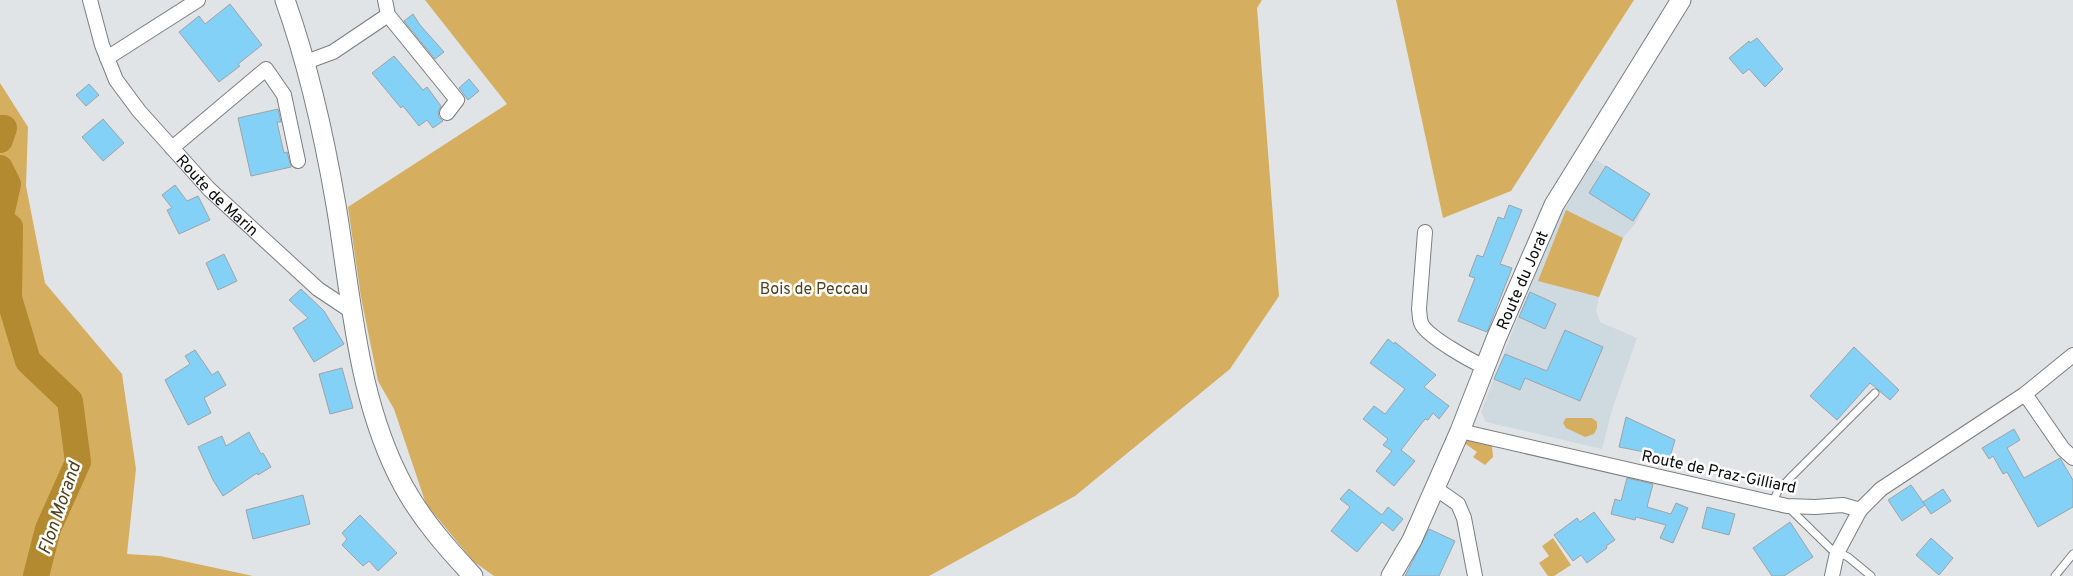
<svg xmlns="http://www.w3.org/2000/svg" width="2073" height="576" font-family="Overpass,sans-serif">
<style>
.built{fill:#cedae0}
.green{fill:#d6ae5f}
.lines{fill:none;stroke-linecap:round;stroke-linejoin:round}
.river{stroke:#b38a30;stroke-width:26}
.building{fill:#84d1f7;stroke:#9fa3a6}
.lane-casing{stroke:#7b7e80;stroke-width:9}
.street-casing{stroke:#7b7e80;stroke-width:16}
.secondary-casing{stroke:#7b7e80;stroke-width:21}
.lane{stroke:#fff;stroke-width:7}
.street{stroke:#fff;stroke-width:14}
.secondary{stroke:#fff;stroke-width:19}
.labels{text-anchor:middle;stroke-width:5;stroke-linejoin:round;paint-order:stroke}
.street-label{font-size:16px;fill:#0c0d0e;stroke:#fff}
.park-label{font-size:16px;fill:#53411c;stroke:#fff}
.water-label{font-size:18px;font-style:italic;fill:#4f3e19;stroke:#fff}
</style>
<rect width="100%" height="100%" fill="#e0e4e6"/>
<polygon class="built" points="1595,159 1650,194 1635,224 1623,238 1599,297 1596,311 1600,322 1637,338 1612,410 1602,449 1486,422 1481,412 1554,226"/>
<g class="green">
<polygon points="425,0 1262,0 1257,8 1279,296 1230,369 1075,496 929,576 494,576 473,561 426,504 394,409 378,381 361,297 348,207 507,104"/>
<polygon points="1396,0 1634,0 1511,191 1443,218"/>
<polygon points="0,83 28,127 26,186 45,283 122,374 136,469 127,554 160,556 253,576 0,576"/>
<polygon points="1566,210 1623,238 1599,297 1538,281"/>
<polygon points="1566,418 1592,418 1597,422 1597,428 1594,434 1585,437 1566,428 1563,423"/>
<polygon points="1468,440 1492,445 1493,457 1485,465 1473,457 1477,452 1463,442"/>
<polygon points="1553,538 1571,565 1554,576 1548,576 1539,563 1549,556 1542,546"/>
</g>
<g class="lines">
<g class="river">
<polyline points="0,128 4,128 0,140"/>
<polyline points="0,168 8,184 0,220 10,227 9,298 28,361 70,401 78,462 48,529 36,576"/>
</g>
</g>
<g class="building">
<polygon points="230,4 262,45 238,64 240,66 219,82 179,32 199,16 205,24"/>
<polygon points="413,14 420,25 444,52 435,59 404,21"/>
<polygon points="1757,38 1783,69 1765,87 1749,69 1743,74 1729,58 1749,41 1750,43"/>
<polygon points="394,56 423,90 427,87 441,106 438,112 439,117 443,121 433,128 427,120 419,126 403,106 401,108 372,73"/>
<polygon points="469,79 479,91 468,100 459,88"/>
<polygon points="89,84 99,95 86,106 76,95"/>
<polygon points="278,109 281,122 277,122 284,153 287,152 291,167 251,176 238,118"/>
<polygon points="103,119 124,143 103,161 82,137"/>
<polygon points="1606,166 1650,194 1633,221 1589,193"/>
<polygon points="175,185 187,201 198,196 210,220 179,234 167,210 172,208 162,195"/>
<polygon points="1509,205 1522,210 1500,264 1512,268 1487,332 1458,321 1475,278 1469,276 1477,255 1483,257 1498,217 1504,219"/>
<polygon points="224,254 237,281 218,290 206,263"/>
<polygon points="301,289 324,311 344,344 314,362 293,328 308,318 289,300"/>
<polygon points="1530,292 1556,304 1545,329 1519,317"/>
<polygon points="1565,330 1603,347 1580,401 1525,378 1520,390 1494,379 1505,354 1547,371"/>
<polygon points="1388,339 1394,344 1395,342 1436,375 1424,387 1449,406 1439,419 1433,413 1428,420 1425,419 1401,450 1415,461 1394,486 1376,471 1392,451 1383,445 1388,439 1363,419 1374,406 1385,414 1405,389 1370,363"/>
<polygon points="1854,347 1899,390 1890,400 1870,383 1837,420 1810,396"/>
<polygon points="195,350 212,375 218,371 226,385 204,398 211,413 188,425 165,380 190,364 185,356"/>
<polygon points="342,368 353,408 330,414 319,374"/>
<polygon points="1626,417 1675,440 1670,457 1619,447"/>
<polygon points="2014,429 2020,440 2007,448 2024,478 2060,458 2073,480 2073,507 2038,527 2007,472 2003,474 1993,456 1989,459 1982,448"/>
<polygon points="249,432 261,454 263,453 271,467 258,475 257,473 223,496 213,480 198,447 222,436 226,446"/>
<polygon points="1627,478 1653,484 1647,507 1671,514 1676,503 1688,508 1673,543 1660,538 1666,525 1636,517 1635,520 1611,514 1615,499 1621,501"/>
<polygon points="1911,485 1925,505 1902,521 1888,500"/>
<polygon points="1349,489 1382,515 1388,507 1403,519 1393,531 1382,522 1357,552 1331,531 1350,507 1340,499"/>
<polygon points="1943,489 1951,501 1931,514 1923,502"/>
<polygon points="303,495 310,524 253,539 246,510"/>
<polygon points="1707,507 1735,514 1729,535 1702,528"/>
<polygon points="1594,512 1615,540 1606,546 1607,548 1587,563 1581,555 1573,561 1554,535 1577,518 1580,522"/>
<polygon points="360,515 397,553 378,571 369,561 363,566 342,545 347,539 342,533"/>
<polygon points="1790,522 1813,557 1784,576 1772,576 1753,548"/>
<polygon points="1429,529 1455,541 1439,576 1405,576"/>
<polygon points="1931,538 1953,558 1939,575 1916,555"/>
</g>
<g class="lines">
<g class="lane-casing">
<g id="lane">
<polyline points="1772,503 1778,491 1790,478 1875,393"/>
<polyline points="1789,508 1831,549 1848,557 1871,576"/>
<polyline points="2055,576 2073,554"/>
</g>
</g>
<g class="street-casing">
<g id="street">
<path id="s1" d="M90,0L102,45L116,80L139,111L209,189L318,289L351,311"/>
<polyline points="385,0 388,15 457,100 447,113"/>
<polyline points="107,58 198,0"/>
<polyline points="306,62 333,52 388,15"/>
<polyline points="172,148 266,69 284,95 298,161"/>
<path d="M1425,232L1419,309C1420,314 1419,320 1422,325C1430,338 1471,361 1485,367"/>
<polyline points="2025,394 2063,449 2073,458"/>
<polyline points="1460,431 1787,506 1815,507 1843,505 1860,510 1881,489 2025,394 2073,355"/>
<polyline points="1435,488 1458,504 1464,518 1475,576"/>
<polyline points="1832,576 1837,553 1860,510"/>
</g>
</g>
<g class="secondary-casing">
<g id="secondary">
<path d="M285,0C309,67 324,135 336,205C352,300 357,401 404,487C423,521 447,548 473,576"/>
<path id="s2" d="M1391,576L1412,540L1460,431L1496,339L1554,205L1681,0"/>
</g>
</g>
<use href="#lane" class="lane"/>
<use href="#street" class="street"/>
<use href="#secondary" class="secondary"/>
</g>
<g class="labels">
<g class="street-label">
<text dy="6" stroke="none"><textPath href="#s1" startOffset="238">Route de Marin</textPath></text>
<text dy="6" stroke="none"><textPath href="#s2" startOffset="324">Route du Jorat</textPath></text>
<text transform="translate(1719 471) rotate(12)" y="6">Route de Praz-Gilliard</text>
</g>
<g class="park-label">
<text x="814" y="294">Bois de Peccau</text>
</g>
<g class="water-label">
<text transform="translate(59 508) rotate(-71)" y="6">Flon Morand</text>
</g>
</g>
</svg>
